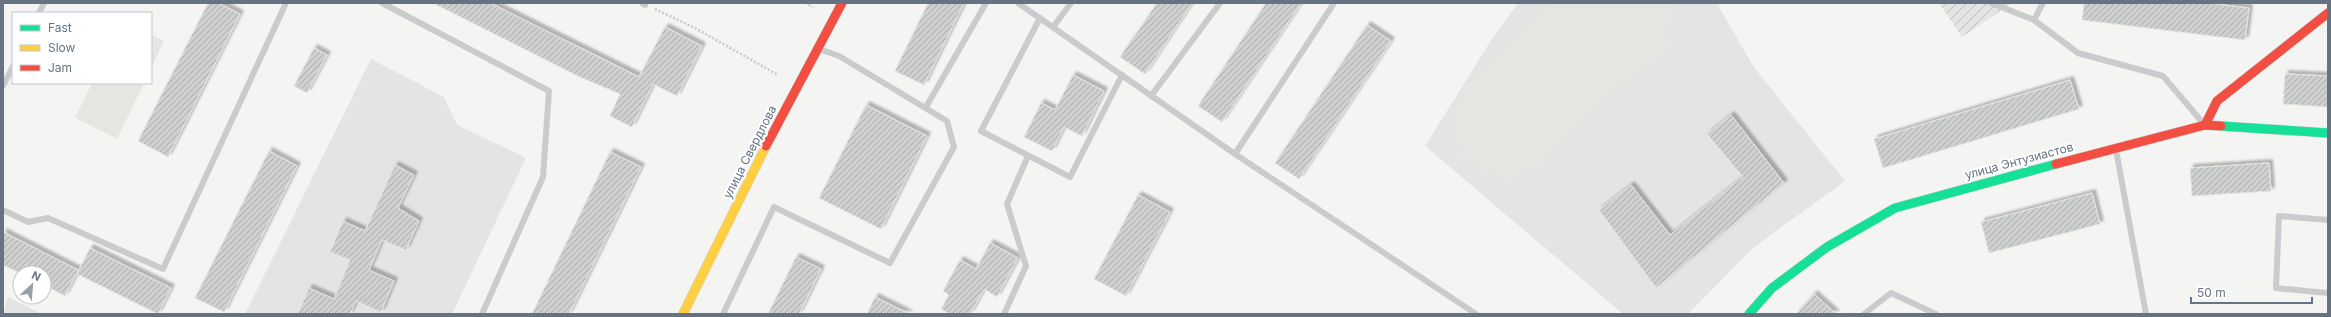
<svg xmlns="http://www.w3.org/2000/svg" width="2331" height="317" font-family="Inter,sans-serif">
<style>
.built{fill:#e3e4e4}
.industrial{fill:url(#industrial-furrows)}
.green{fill:#e4e7e1}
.building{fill:url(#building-hatch);stroke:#e4e4e2;filter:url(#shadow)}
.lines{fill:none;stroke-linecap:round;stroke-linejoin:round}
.fast-casing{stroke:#d1d2d2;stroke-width:10}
.slow-casing{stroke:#d1d2d2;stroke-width:10}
.jam-casing{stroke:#d1d2d2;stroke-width:10}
.path{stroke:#c8c9c8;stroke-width:2.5;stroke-dasharray:2 2;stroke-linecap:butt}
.lane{stroke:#cacbcc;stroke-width:6}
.fast{stroke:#16e098;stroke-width:9}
.slow{stroke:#ffcf43;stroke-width:9}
.jam{stroke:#f24e42;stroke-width:9}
.labels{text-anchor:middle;stroke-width:4;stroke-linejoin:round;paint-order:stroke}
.street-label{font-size:12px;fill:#657382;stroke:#fff}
</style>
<defs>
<pattern id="industrial-furrows" width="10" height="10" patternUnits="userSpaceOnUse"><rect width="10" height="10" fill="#e3e4e4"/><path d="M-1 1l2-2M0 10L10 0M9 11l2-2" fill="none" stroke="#bcbdbe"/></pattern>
<pattern id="building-hatch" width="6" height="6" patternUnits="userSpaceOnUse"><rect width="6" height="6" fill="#cecfcf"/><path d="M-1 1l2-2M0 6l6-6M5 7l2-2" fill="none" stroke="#abacad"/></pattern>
<filter id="shadow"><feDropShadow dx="3.5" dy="-3.5" stdDeviation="1" flood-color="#0004"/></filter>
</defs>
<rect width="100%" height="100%" fill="#f4f4f3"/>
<g class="built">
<polygon points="1518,3 1717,3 1753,66 1845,181 1753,248 1688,314 1623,314 1425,146 1490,42"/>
<polygon points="371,59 444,97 457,125 526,158 452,314 245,314"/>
<polygon points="8,297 42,314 3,314"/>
</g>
<polygon class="industrial" points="1939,3 2012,3 1962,37"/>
<g class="green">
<polygon points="1549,3 1670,3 1672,18 1666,42 1536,166 1509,178 1481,169 1460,152 1452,124 1461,91"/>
<polygon points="151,35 164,41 151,68"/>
<polygon points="92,83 144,83 117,139 75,118"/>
</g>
<g class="building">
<polygon points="208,3 218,3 240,14 168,157 138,141"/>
<polygon points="433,3 490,3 639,77 665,27 702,46 677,96 653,84 632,127 610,116 620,94 580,77"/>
<polygon points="928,3 964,3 924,85 895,71"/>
<polygon points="1157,3 1192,3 1145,74 1120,57"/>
<polygon points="1266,3 1301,3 1222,122 1198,106"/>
<polygon points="2084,3 2207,3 2249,8 2245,40 2082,20"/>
<polygon points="1367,25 1391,41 1299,179 1275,163"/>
<polygon points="314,48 327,55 307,93 294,86"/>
<polygon points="2285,74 2328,76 2328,107 2283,104"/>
<polygon points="1073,75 1104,91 1082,136 1064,127 1052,151 1024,137 1041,103 1055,110"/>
<polygon points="2070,80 2079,109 1883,168 1874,139"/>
<polygon points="866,105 927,136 881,229 819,198"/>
<polygon points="1731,115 1784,183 1656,288 1599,210 1631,185 1670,235 1743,177 1707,134"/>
<polygon points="269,151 297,166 224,312 195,298"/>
<polygon points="610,152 641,167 569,314 532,314"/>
<polygon points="2269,163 2271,191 2192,196 2190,168"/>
<polygon points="395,165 414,175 398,208 419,221 406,250 382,240 369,270 394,281 381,312 356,301 350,314 298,314 309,288 334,299 350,260 330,252 343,221 365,231"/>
<polygon points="2092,193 2100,224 1989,253 1981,222"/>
<polygon points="1138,195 1170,212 1126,296 1094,279"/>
<polygon points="3,232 78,270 65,296 44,285 44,273 20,273 3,265"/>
<polygon points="990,243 1018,258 997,297 984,289 970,314 950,314 941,309 949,295 943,291 960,260 976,269"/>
<polygon points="90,248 171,288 158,314 77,274"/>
<polygon points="796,257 821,269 799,314 768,314"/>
<polygon points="1814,294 1836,314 1796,314"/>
<polygon points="875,297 909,314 867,314"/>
</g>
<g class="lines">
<g class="fast-casing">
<g id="fast">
<polyline points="2221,126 2328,133"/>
<polyline points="1749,314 1772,288 1827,247 1895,208 2056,164"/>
</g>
</g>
<g class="slow-casing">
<polyline id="slow" points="683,314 766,146"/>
</g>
<g class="jam-casing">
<g id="jam">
<polyline points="2205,125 2217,101 2328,13"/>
<polyline points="766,146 842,3"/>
<polyline points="2056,164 2205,125 2221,126"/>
</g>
</g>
<g class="path">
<polyline points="805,3 813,7"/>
<polyline points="655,9 695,28 778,75"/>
</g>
<g class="lane">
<polyline points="382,3 549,91 543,177 482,314"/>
<polyline points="642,3 645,5"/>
<polyline points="1018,3 1235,154 1476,314"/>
<polyline points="1991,3 2034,20 2078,53 2163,76 2203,123"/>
<polyline points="39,13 44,3"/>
<polyline points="1040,18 981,131 1070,177 1122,75"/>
<polyline points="2034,20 2043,3"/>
<polyline points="1053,27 1071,3"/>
<polyline points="3,86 13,66"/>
<polyline points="1151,96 1220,3"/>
<polyline points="926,107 986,3"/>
<polyline points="2116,150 2146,314"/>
<polyline points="1235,154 1334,3"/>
<polyline points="3,210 28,222 48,218 163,269 286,3"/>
<polyline points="2328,220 2279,216 2276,288 2328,293"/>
<polyline points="723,314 774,207 890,263 954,147 947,121 839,56 819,49"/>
<polyline points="1004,314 1026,266 1007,204 1028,156"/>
<polyline points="1864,314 1891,293 1936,314"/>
</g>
<use href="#fast" class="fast"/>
<use href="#slow" class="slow"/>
<use href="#jam" class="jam"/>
</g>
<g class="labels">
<g class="street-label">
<text transform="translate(750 152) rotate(-63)" y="4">улица Свердлова</text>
<text transform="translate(2019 161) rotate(-15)" y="4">улица Энтузиастов</text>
</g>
</g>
<rect width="2331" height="317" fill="none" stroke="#657382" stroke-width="8"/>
<rect x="12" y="12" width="140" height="72" fill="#ffffff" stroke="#c1c7cd"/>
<rect x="20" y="25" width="20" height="6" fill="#16e098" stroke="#c1c7cd"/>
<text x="48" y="32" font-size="12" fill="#657382">Fast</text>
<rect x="20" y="45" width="20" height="6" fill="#ffcf43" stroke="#c1c7cd"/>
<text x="48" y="52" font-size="12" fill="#657382">Slow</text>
<rect x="20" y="65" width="20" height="6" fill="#f24e42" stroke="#c1c7cd"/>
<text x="48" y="72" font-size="12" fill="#657382">Jam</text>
<g transform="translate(32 285) rotate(26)"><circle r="19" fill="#ffffff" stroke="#c1c7cd"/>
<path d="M0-3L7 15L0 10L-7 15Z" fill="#97a0aa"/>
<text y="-6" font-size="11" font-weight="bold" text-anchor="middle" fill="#657382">N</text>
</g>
<path d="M2191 297v6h121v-6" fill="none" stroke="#657382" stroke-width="2"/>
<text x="2197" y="297" font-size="12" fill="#657382" stroke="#ffffff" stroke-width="3" paint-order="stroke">50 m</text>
</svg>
